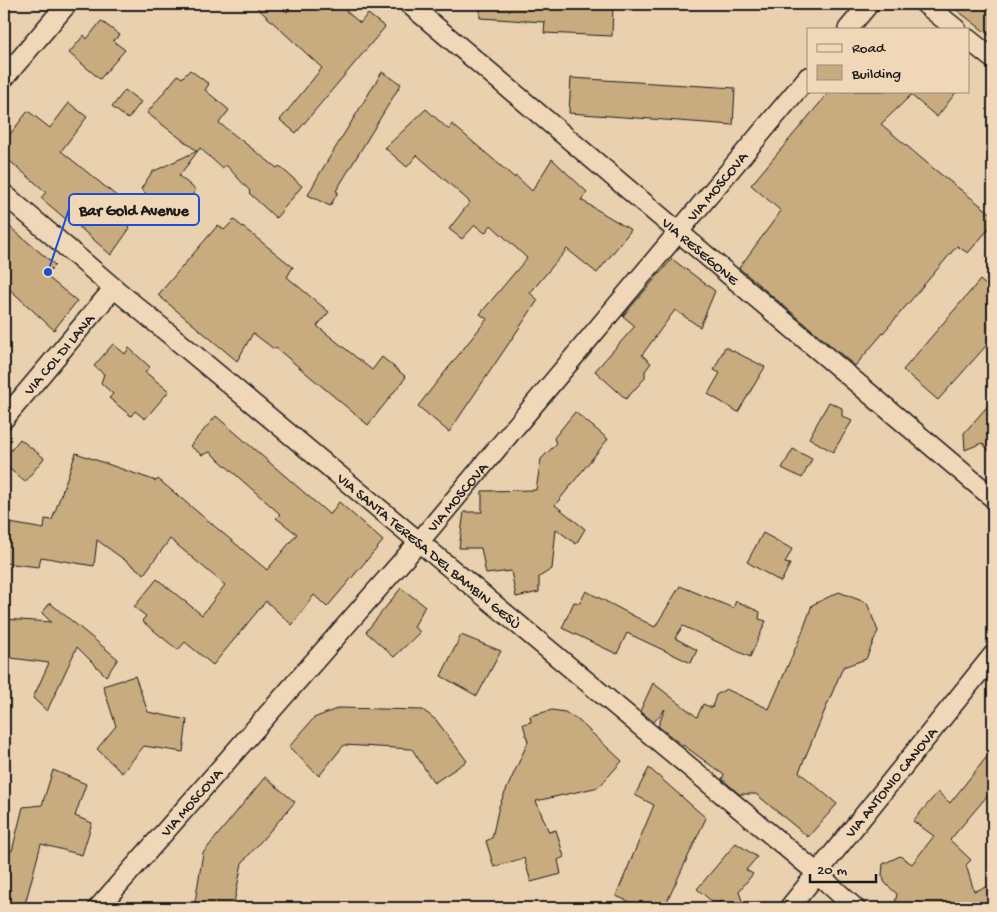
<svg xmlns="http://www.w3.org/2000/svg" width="997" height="912" font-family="'Gochi Hand',sans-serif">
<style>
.building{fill:#c8ac80;stroke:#1c1c1c}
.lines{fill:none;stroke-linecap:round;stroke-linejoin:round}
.minor-casing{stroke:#1c1c1c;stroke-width:22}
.minor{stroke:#f0d7b8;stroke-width:19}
.labels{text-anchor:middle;stroke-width:4;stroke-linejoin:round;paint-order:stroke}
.street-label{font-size:15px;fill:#1c1c1c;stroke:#f0d7b8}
.leader{fill:none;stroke:#1d4ed8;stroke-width:2}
.callout-dot{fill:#1d4ed8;stroke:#f0d7b8;stroke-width:2}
.callout{fill:#f0d7b8;stroke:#1d4ed8;stroke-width:2}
.callout-label{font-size:16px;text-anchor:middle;font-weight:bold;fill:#1c1c1c}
</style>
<rect width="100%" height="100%" fill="#e9d0ae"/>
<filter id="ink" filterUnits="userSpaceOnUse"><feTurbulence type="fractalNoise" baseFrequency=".02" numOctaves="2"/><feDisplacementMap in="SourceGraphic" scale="10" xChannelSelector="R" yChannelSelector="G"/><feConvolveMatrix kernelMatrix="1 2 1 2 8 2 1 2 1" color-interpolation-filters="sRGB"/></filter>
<g filter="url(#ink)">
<g class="building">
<polygon points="253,4 276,4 287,12 294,4 338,4 360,23 368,14 385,27 296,133 280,120 322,68"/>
<polygon points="480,4 613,4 612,36 544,33 545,22 480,18"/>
<polygon points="949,4 984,4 993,10 993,38"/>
<polygon points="101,21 120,35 113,41 125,50 100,79 69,53 84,35 87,39"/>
<polygon points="190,70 209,84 205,90 229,110 219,123 277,168 279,166 302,186 276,218 249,193 250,191 226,165 222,168 200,148 179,176 196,190 179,212 173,207 167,215 141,189 152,172 197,151 147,113 178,75 182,78"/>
<polygon points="382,72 401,84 336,191 338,192 330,206 308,195 320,173"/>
<polygon points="571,78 735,88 733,125 569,113"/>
<polygon points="125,90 141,102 128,119 112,107"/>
<polygon points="830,91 957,91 937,117 911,95 881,124 934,169 993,215 993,224 968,253 957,246 855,366 739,268 781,211 751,185"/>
<polygon points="69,103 87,117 61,151 124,202 114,214 130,228 111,255 77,225 74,226 41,198 46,192 4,156 4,142 28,111 50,128"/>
<polygon points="426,109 449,130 452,124 515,178 516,176 532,191 552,159 587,192 581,200 631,230 597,273 567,249 530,293 538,300 449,432 418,406 487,319 480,314 527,258 491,225 485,233 475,225 462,239 449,229 470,202 417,155 407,167 385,148"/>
<polygon points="234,220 293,267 287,277 329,312 317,326 372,370 382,357 406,377 368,425 275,347 274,349 253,333 237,361 158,295 218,225 224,230"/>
<polygon points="4,222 55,265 45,275 77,301 54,330 4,284"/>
<polygon points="672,259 715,291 700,327 675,310 642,355 651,363 645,371 645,378 626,399 595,371 635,326 623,316"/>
<polygon points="980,280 993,291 993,338 938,400 903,370"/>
<polygon points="113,344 125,354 129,348 150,367 145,372 169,391 145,419 135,411 131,416 109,398 113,394 101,383 104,374 94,366"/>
<polygon points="725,347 765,367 738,412 708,394 720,373 714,370"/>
<polygon points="993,400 993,455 982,443 965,450 964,433"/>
<polygon points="829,402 842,408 842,416 852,421 833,452 809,438"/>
<polygon points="575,412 608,439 555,505 585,529 576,544 556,529 552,569 539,577 539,592 516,597 511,571 486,574 481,548 459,548 464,512 482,512 482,491 536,490 541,459 556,444 554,438"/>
<polygon points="216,416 330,515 339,502 383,541 327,607 314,595 292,625 266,601 213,665 185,642 178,650 142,621 146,616 134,607 157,579 202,615 225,585 170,539 144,574 97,540 94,566 41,557 39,567 4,563 4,522 44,529 45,519 52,520 76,453 156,481 158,479 267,570 297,534 276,518 280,514 210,452 202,455 190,446"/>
<polygon points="20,439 44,458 25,482 4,464 4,459"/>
<polygon points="793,449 812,459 802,478 782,468"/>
<polygon points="763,533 792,549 785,563 790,564 781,582 747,562"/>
<polygon points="680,586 733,608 736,601 760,612 759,619 766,621 750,657 683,626 675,638 697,650 691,663 627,633 617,654 562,628 574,602 580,603 586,591 655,627"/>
<polygon points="401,588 425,606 414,627 420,632 394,657 366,632"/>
<polygon points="839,592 867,603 878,631 866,659 843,667 799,772 837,804 808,837 756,794 739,794 722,779 724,775 683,745 683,746 658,726 665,709 654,722 640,711 653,683 697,717 703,704 712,708 716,695 726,689 769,709 802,633 812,605"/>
<polygon points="50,603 118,659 106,676 77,647 47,711 33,698 49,663 4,657 4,619 51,622 42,613"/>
<polygon points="461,635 501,651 477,696 441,676"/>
<polygon points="135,676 148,712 187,720 183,752 144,746 122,773 97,749 116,726 103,686"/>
<polygon points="339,708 423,710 436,720 467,761 434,783 412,749 344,745 319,776 289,747 314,718"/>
<polygon points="552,710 565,712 579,721 622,761 599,787 536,801 549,832 556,830 564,857 558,860 561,874 531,882 524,858 494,867 486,841 492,838 499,806 528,742 523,724 531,722 530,716"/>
<polygon points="993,749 993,789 950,840 971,860 966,865 974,891 993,885 993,908 894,908 897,894 885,883 882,875 883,864 900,856 912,864 934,836 913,821 938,792 950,803"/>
<polygon points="649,768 706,818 664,908 644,908 616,896 654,805 635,795"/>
<polygon points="53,770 86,784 75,816 92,823 82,855 41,844 24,908 4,908 4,849 12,851 23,807 42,805"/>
<polygon points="265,777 295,802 242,863 233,908 194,908 203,853"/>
<polygon points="736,843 757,857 746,870 753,874 739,891 744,908 730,908 723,901 715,904 697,889"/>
</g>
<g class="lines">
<g class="minor-casing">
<g id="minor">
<path id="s1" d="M409,4L993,498"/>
<polyline points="925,4 956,29"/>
<polyline points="848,29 869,4"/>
<polyline points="968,39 993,59"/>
<polyline points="4,78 67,4"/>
<path id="s2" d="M4,194L114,288L817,873L855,908"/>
<path id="s3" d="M4,419L114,288"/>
<path id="s4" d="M98,908L419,542L808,77"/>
<path id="s5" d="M789,908L993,655"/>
</g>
</g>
<use href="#minor" class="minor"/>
</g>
</g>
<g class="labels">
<g class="street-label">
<text dy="5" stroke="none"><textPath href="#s4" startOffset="951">VIA MOSCOVA</textPath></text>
<text dy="5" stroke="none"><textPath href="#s1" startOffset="382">VIA RESEGONE</textPath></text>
<text dy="5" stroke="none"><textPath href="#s3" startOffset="85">VIA COL DI LANA</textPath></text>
<text dy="5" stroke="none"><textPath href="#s4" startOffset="546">VIA MOSCOVA</textPath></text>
<text dy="5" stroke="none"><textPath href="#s2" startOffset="555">VIA SANTA TERESA DEL BAMBIN GESÙ</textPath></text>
<text dy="5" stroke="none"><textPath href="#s5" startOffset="162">VIA ANTONIO CANOVA</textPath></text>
<text dy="5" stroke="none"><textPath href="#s4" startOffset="141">VIA MOSCOVA</textPath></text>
</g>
</g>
<path class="leader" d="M48 272L69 209"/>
<circle class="callout-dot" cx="48" cy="272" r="5"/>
<rect class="callout" x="69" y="194" width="130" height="31" rx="5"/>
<g class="callout-label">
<text x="134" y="215">Bar Gold Avenue</text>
</g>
<rect width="997" height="912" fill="none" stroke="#f0d7b8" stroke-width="20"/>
<rect x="10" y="10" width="977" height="892" fill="none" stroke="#1c1c1c" stroke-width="2" filter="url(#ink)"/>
<rect x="807" y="28" width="162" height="65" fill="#f0d7b8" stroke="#9b8c7a"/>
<rect x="817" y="44" width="25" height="8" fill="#f0d7b8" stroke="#9b8c7a"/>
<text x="852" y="52" font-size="15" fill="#1c1c1c">Road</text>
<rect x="817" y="65" width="25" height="15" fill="#c8ac80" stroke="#9b8c7a"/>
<text x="852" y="78" font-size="15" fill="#1c1c1c">Building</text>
<path d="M810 874v8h66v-8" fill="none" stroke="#1c1c1c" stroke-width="2.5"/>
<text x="817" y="874" font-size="15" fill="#1c1c1c" stroke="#f0d7b8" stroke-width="4" paint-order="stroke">20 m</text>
</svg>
